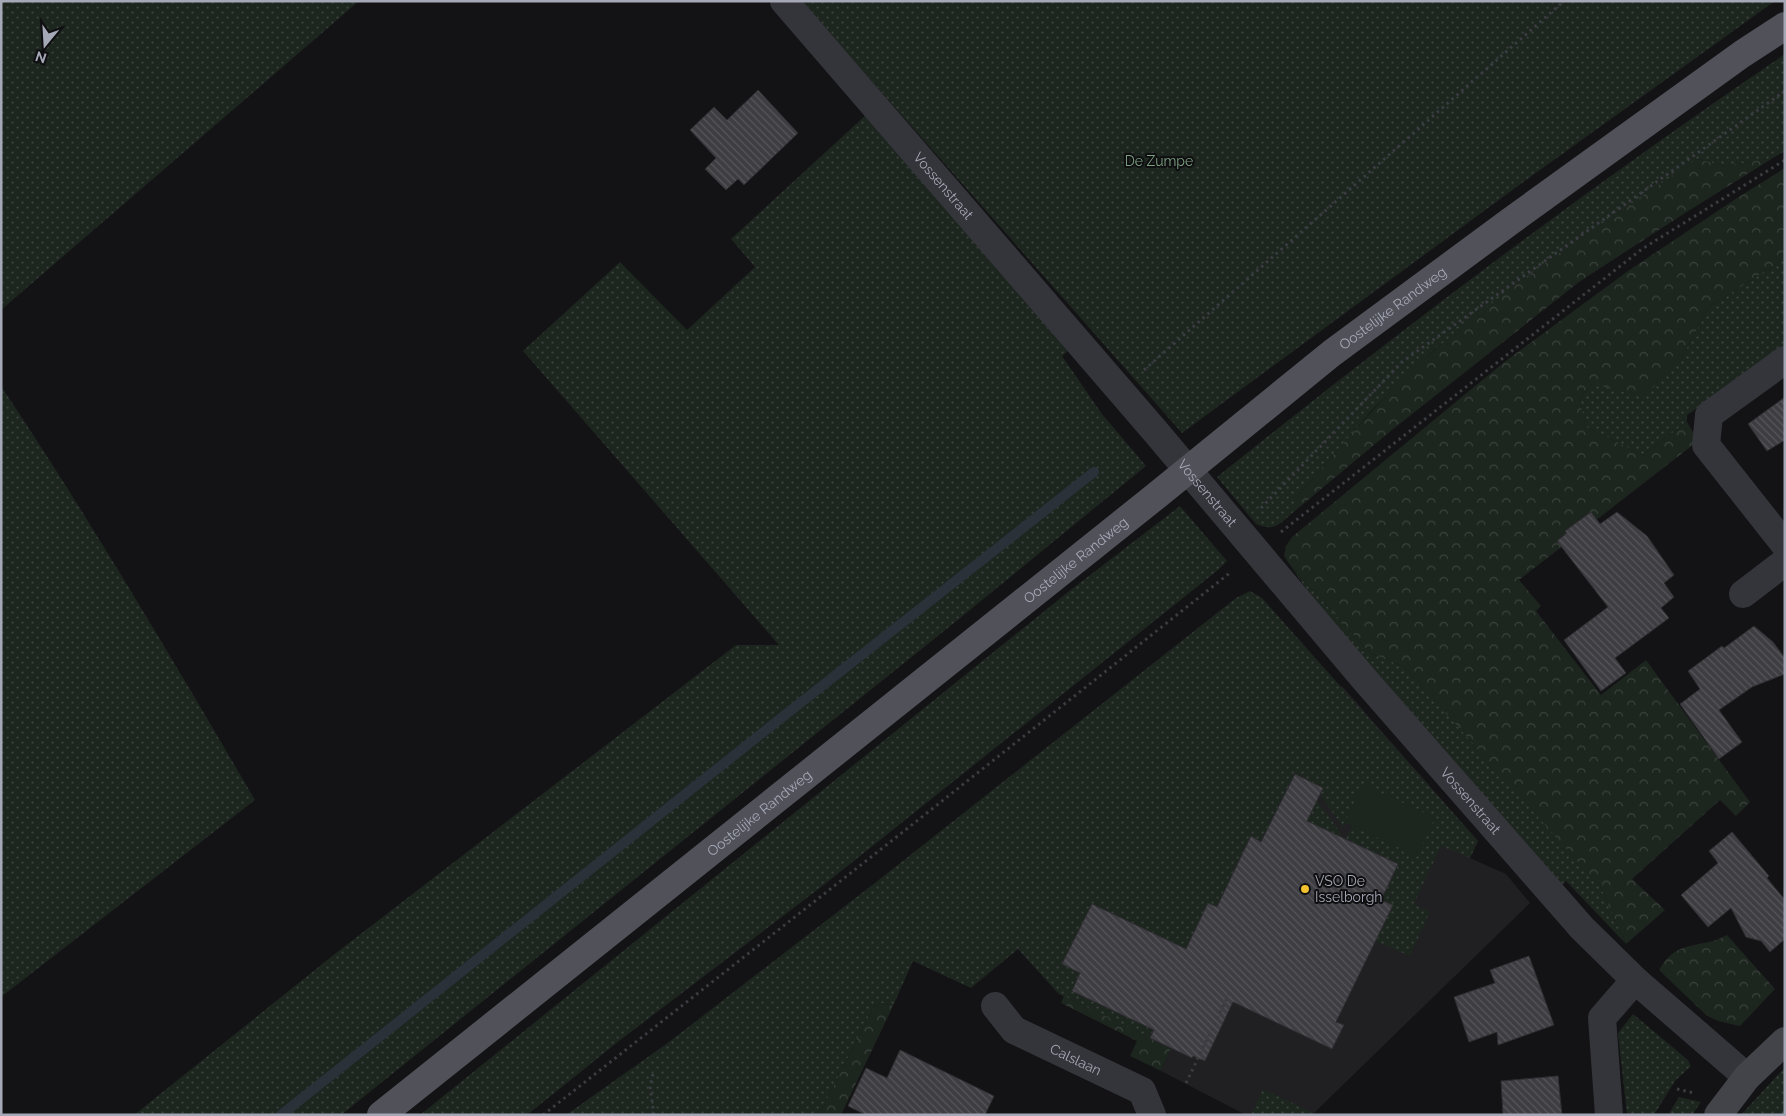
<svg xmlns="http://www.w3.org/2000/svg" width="1786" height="1116" font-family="Raleway,sans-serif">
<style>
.built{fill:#201f22}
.grass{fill:url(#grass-dots)}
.forest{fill:url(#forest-crowns)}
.pitch{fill:#1d251f}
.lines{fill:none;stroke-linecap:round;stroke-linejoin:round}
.stream{stroke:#2a3139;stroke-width:10}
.building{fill:url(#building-back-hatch);stroke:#2e2d31}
.path{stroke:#3a3c41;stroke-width:3;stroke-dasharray:2.5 4;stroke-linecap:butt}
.street{stroke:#34353a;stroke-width:28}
.secondary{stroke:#42444a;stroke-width:28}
.primary{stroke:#505159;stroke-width:28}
.poi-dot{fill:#f2c22e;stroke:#0f0e10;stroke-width:2}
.labels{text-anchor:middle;stroke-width:4;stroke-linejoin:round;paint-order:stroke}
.park-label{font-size:14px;fill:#7ca181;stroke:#0f0e10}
.street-label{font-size:14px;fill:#a5a8b6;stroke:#0f0e10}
.poi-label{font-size:14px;fill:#a5a8b6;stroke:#0f0e10;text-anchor:start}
</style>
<defs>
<pattern id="grass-dots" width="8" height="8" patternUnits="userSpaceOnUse" patternTransform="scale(1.25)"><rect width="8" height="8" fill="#1d251f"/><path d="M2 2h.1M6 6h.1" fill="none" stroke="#3b423d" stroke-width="1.8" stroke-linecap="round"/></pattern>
<pattern id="forest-crowns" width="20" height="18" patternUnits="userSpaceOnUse" patternTransform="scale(1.25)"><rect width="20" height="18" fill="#1d251f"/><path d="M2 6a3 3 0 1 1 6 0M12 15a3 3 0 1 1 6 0" fill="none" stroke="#3b423d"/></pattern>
<pattern id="building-back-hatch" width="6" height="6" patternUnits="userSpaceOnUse" patternTransform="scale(1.25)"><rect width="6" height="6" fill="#3e3d42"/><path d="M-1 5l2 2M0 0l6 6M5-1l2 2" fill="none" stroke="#57565b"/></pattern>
</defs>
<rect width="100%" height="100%" fill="#131315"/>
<polygon class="built" points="1342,686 1478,841 1470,858 1506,874 1530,903 1312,1115 1246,1115 1161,1071 1171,1048 1059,994 1018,949"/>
<g class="grass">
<polygon points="1,1 359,1 1,310"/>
<polygon points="801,1 1775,1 1522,183 1182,433"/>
<path d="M1785,54V74L1782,76L1785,75V151L1773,158L1725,166L1697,159L1435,349L1374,408L1296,498V510C1281,522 1276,533 1256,524L1217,477C1401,329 1589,187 1785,54Z"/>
<polygon points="868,113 1070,349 1062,356 1102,414 1146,466 954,623 341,1115 134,1115 336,953 736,645 779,645 523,351 620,262 687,330 755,267 731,239"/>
<polygon points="1785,258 1785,349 1687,415 1687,422 1643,455 1586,427 1579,399 1592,384 1681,359 1709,307"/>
<path d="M1,386C91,521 173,660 255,800L1,997Z"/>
<polygon points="1180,506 1227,561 1218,570 825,884 619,1041 527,1115 420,1115 1068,592"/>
<polygon points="1290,565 1370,653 1405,667 1544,822 1601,888 1626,944 1566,881 1558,889 1328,621"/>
<polygon points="1250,591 1262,598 1478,841 1470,858 1441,846 1414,904 1430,912 1410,956 1370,939 1343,845 1355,819 1348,816 1343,827 1318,793 1315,798 1341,833 1338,840 1150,1038 1059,994 1018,949 971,988 913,961 893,1006 882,1003 874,1006 819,1115 566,1115 669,1042 880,879 1236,598"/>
<polygon points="1633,1014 1688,1060 1691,1066 1675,1081 1654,1115 1627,1115 1618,1033"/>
<polygon points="1785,1067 1785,1115 1741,1115"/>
<polygon points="1263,1089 1312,1112 1310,1115 1251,1115"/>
<polygon points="1679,1097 1701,1102 1692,1115 1668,1115"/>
</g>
<g class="forest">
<path d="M1773,158L1682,215L1579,282L1392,430L1296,510V498C1341,447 1384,393 1436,349C1517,278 1609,219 1697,159L1725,166Z"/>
<polygon points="1785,168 1785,258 1709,307 1681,359 1644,397 1592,384 1579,399 1586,427 1643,455 1687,422 1698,441 1519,580 1541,606 1536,611 1601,695 1646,660 1750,802 1736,816 1720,800 1632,879 1665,910 1626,944 1601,888 1405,667 1370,653 1290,565 1284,556 1286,546 1292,537 1503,363 1628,271 1737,198"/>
<path d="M1727,935L1775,989L1740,1026L1718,1021L1706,1015L1659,970C1672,947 1686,947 1708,942C1715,941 1721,938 1727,935Z"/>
<polygon points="1064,996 1171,1048 1161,1071 1130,1056 1137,1041 1061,1003"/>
<polygon points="882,1003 893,1006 841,1115 819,1115 874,1006"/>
</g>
<polygon class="pitch" points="1362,784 1435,818 1417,856 1345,823"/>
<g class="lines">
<polyline class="stream" points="281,1115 771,726 1094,472"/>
</g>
<g class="building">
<polygon points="758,90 798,133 744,185 738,179 726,190 705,169 716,158 690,130 714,107 727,120"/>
<polygon points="1785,397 1785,440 1767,451 1748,424"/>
<polygon points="1591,512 1600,524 1617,512 1647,536 1674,575 1664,583 1674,597 1661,608 1669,618 1615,658 1626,673 1601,691 1564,640 1608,607 1557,541 1567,533 1565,531"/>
<polygon points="1754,626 1773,642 1785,658 1785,674 1752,687 1719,710 1742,742 1719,759 1680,704 1700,689 1688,671 1722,646 1724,648"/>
<polygon points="1295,774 1323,788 1307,821 1398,864 1381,900 1393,905 1336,1022 1344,1025 1332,1049 1233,1002 1205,1061 1193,1056 1192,1058 1150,1038 1154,1030 1072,991 1080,973 1062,964 1092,904 1186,949 1208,903 1217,907 1251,836 1261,842"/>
<polygon points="1732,832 1769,876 1767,878 1785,900 1785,939 1770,952 1761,941 1746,937 1731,908 1708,927 1681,895 1718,863 1709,851"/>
<polygon points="1529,956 1554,1025 1498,1045 1497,1032 1469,1042 1454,997 1495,983 1490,970"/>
<polygon points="900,1050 994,1096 985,1115 866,1115 848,1106 866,1068 887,1078"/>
<polygon points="1558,1076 1562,1115 1503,1115 1501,1081"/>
</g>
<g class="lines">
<g class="path">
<polyline points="1144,370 1564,1"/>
<polyline points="1261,508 1402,362 1785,91"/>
<polyline points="1281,532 1642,249 1785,160"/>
<polyline points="653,1074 650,1087 654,1115"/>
<polyline points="1186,1083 1229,994"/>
<polyline points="1677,1089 1694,1093"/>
<polyline points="543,1115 913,824 1231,572"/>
</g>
<g class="street">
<path id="s1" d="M784,1L1155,431L1365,680L1582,928L1635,980L1747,1077"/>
<polyline points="1785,360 1709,415 1706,445 1785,545"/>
<polyline points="1743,594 1785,562"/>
<path id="s2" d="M995,1006L1014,1030L1142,1091L1152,1115"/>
<polyline points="1609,1115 1602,1018 1635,980"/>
</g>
<polyline class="secondary" points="1718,1115 1747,1077 1785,1041"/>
<path class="primary" id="s3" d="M381,1115L1156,496L1332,353L1512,220L1742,54L1785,26"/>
</g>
<circle class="poi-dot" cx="1305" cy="889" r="5"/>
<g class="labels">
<g class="park-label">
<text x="1159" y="166">De Zumpe</text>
</g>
<g class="street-label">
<text dy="5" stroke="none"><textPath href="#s1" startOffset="244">Vossenstraat</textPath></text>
<text dy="5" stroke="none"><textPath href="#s3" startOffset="1294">Oostelijke Randweg</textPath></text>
<text dy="5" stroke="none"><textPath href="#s1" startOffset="649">Vossenstraat</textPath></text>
<text dy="5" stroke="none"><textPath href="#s3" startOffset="889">Oostelijke Randweg</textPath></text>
<text dy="5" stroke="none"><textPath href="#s1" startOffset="1054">Vossenstraat</textPath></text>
<text dy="5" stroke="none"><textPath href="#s3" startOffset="484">Oostelijke Randweg</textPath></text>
<text dy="5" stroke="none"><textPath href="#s2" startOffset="99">Calslaan</textPath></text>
</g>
<g class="poi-label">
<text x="1315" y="886">VSO De<tspan x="1315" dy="16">Isselborgh</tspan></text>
</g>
</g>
<rect width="1786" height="1116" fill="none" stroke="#a5a8b6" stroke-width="5"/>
<g transform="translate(45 45) rotate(198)" stroke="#0f0e10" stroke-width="4" paint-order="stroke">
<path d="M0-4L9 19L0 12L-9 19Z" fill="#a5a8b6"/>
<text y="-8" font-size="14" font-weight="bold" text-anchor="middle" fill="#a5a8b6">N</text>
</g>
</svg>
